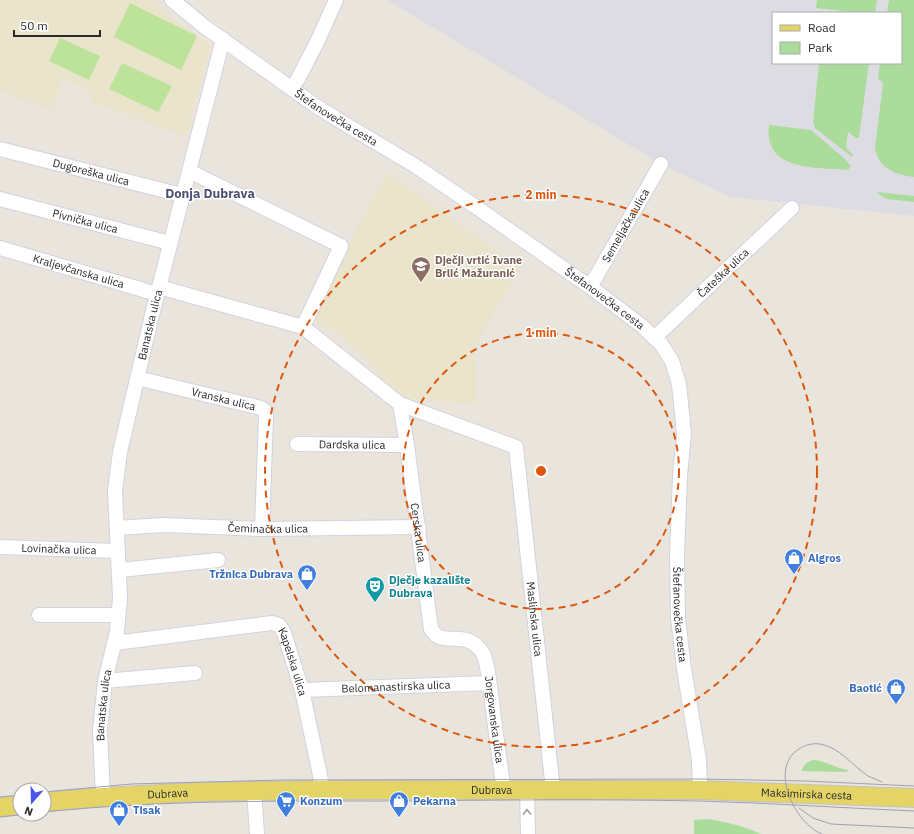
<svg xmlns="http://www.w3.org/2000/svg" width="914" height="834" font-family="'IBM Plex Sans',sans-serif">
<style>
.industrial{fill:#dedce3;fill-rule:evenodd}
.education{fill:#eae4cc}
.green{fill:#abdc9c}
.pitch{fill:#bce399}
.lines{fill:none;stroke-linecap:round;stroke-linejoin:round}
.minor-casing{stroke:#d1d2e0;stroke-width:16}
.major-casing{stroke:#c3c3c3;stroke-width:20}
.minor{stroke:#fff;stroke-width:14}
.major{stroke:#e4d466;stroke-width:18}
.tram{stroke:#9fa0b1;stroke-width:1}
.oneway{stroke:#9f9f9f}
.ring{fill:none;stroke:#de570d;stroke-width:2;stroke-dasharray:7 5}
.labels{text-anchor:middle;stroke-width:3;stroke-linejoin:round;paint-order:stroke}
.street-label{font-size:11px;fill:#292929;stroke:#fff}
.education-label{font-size:11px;font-weight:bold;fill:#785e54;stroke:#fff;text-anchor:start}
.shop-label{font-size:11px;font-weight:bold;fill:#366cbe;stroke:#fff;text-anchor:start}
.culture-label{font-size:11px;font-weight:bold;fill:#0d838f;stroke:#fff;text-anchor:start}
.quarter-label{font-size:13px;font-weight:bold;fill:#4d5075;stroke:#fff}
.centre{fill:#de570d;stroke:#fff;stroke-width:2}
.ring-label{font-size:12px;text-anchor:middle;font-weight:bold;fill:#de570d;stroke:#fff;stroke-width:3;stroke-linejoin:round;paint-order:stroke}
</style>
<rect width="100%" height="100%" fill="#eae5dc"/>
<path class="industrial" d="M387,0H914V216L730,197L661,164ZM773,13H901V63H773Z"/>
<g class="education">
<polygon points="0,0 154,0 169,16 211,45 187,137 91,103 93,92 62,78 53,110 14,97 0,91"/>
<polygon points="386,173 521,267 475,346 477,404 423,401 412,399 401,394 385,383 374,372 377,369 332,328 329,332 317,323 316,316 317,311 347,247"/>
</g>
<g class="green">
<polygon points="817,0 877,0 875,13 859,13 816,8"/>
<path d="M889,0H914V177C896,175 878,168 875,148L883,83L878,79L880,63H901V13H887Z"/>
<polygon points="819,63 869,63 859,138 856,138 848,132 846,148 853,155 852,157 815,128 813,122"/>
<path d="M769,125L811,130L845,159L851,166L848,170C817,167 763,172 769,125Z"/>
<polygon points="876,192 914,196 914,202 886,199"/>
<path d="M813,760C825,760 836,769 849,770L846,772L801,771L806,763Z"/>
<path d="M708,819C727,822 744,826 761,834H694V820Z"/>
</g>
<g class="pitch">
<polygon points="130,3 197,36 181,70 114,37"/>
<polygon points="60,38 100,56 89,80 49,61"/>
<polygon points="122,63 172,86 158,112 109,89"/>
</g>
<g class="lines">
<g class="minor-casing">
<g id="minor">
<path id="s1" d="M172,0L205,27L316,106L350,127L414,165L479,209L593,289L642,326L661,344L672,361L679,384L684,434L680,475L677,556L678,618L684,669L699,760L700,790"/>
<polyline points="291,88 298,79 318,40 336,0"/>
<path id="s2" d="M0,149L182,195"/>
<polyline points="189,171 341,246 303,327"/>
<path id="s3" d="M0,199L170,243"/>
<path id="s4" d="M0,248L157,294"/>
<path id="s5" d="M159,287L303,327L400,404L516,447L553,790"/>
<path id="s6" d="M590,287L661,164"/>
<path id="s7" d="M654,338L792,208"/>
<path id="s8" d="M137,378L261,408L265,411L266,416L262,529"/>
<path id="s9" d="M400,404L407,445L431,629C441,647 461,631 477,646C481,650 484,654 485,659C489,672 490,688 492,701C495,729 499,756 503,784L506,790"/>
<path id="s10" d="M297,444L407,445"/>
<path id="s11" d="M117,528L164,525L262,529L419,527"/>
<path id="s12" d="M0,547L118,551"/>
<polyline points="120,570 218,560"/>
<polyline points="39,615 118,615"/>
<path id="s13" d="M115,643L272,623L279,625L284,633L302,690L320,775L322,790"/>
<polyline points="105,681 195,673"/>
<path id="s14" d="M302,690L489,683"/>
<polyline points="527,790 528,834"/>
<polyline points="254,791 257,834"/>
<path id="s15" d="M103,797L100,730L105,681L117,632L120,598L115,491L120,452L152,315L223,39"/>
</g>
</g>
<g class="major-casing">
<g id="major">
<path id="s16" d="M44,802L103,797L196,792L322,790H700L914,798"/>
<polyline points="0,807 20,805"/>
</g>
</g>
<use href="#minor" class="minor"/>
<use href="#major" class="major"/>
<g class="tram">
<polyline points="44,792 131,784 282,780 700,779 806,781 914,786"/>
<polyline points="0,797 20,795"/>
<polyline points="799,808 813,818 831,824 914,828"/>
<path d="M44,812C160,800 277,801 394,801C496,800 598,799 700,801C771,803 843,808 914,811"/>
<polyline points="0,817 29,814"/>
<path d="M822,834C795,824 768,768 799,749C805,745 812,743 820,744C839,747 853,766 868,776C873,778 877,780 882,782"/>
</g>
</g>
<defs><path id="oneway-chevron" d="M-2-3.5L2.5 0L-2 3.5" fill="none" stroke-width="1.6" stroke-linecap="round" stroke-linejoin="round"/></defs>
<use class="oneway" href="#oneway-chevron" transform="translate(527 812) rotate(-91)"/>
<g class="ring">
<circle cx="541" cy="471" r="138"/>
<circle cx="541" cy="471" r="276"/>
</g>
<defs>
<g id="school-pin" transform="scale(1)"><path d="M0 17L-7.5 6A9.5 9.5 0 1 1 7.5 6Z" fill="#8d6e63" stroke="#fff"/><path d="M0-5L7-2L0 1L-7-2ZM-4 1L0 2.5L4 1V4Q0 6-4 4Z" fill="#fff"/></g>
<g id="shop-pin" transform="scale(1)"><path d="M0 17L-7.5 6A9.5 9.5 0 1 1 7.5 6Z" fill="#3f7fe0" stroke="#fff"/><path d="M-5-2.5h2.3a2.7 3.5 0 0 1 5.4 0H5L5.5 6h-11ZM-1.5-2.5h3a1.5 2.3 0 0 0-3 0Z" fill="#fff"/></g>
<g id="theatre-pin" transform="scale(1)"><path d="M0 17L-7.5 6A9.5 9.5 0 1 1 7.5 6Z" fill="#0f9aa8" stroke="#fff"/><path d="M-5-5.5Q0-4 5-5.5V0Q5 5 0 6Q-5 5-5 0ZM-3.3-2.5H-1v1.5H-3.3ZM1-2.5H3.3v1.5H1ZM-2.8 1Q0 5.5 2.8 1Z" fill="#fff"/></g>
<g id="supermarket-pin" transform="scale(1)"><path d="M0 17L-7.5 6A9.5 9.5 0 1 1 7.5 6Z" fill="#3f7fe0" stroke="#fff"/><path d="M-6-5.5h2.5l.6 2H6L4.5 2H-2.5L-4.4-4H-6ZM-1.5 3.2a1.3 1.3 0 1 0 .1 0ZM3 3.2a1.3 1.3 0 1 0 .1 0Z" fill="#fff"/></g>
</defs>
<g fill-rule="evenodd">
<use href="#school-pin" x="421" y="266"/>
<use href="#shop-pin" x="794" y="558"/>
<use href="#shop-pin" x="307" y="574"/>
<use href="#theatre-pin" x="375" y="586"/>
<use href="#shop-pin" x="896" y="688"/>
<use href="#supermarket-pin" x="286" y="801"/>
<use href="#shop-pin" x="399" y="801"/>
<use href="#shop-pin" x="119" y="810"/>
</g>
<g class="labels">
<g class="street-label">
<text dy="4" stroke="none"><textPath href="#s1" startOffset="202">Štefanovečka cesta</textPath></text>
<text dy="4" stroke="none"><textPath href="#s2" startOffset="94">Dugoreška ulica</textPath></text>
<text dy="4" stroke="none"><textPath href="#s3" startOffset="88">Pivnička ulica</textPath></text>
<text dy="4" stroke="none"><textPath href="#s6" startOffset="71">Semeljačka ulica</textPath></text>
<text dy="4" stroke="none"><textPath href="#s4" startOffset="82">Kraljevčanska ulica</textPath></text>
<text dy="4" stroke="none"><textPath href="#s7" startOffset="95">Čateška ulica</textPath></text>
<text dy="4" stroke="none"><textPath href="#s1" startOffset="526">Štefanovečka cesta</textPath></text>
<text dy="4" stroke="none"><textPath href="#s15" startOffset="478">Banatska ulica</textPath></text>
<text dy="4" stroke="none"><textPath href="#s8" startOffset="89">Vranska ulica</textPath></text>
<text dy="4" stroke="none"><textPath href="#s10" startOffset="55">Dardska ulica</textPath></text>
<text dy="4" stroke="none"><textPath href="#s11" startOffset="151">Čeminačka ulica</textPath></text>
<text dy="4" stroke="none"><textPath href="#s9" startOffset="130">Cerska ulica</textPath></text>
<text dy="4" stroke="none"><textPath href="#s12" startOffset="59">Lovinačka ulica</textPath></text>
<text dy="4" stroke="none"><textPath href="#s1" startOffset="874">Štefanovečka cesta</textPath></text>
<text dy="4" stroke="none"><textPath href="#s5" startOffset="570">Maslinska ulica</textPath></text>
<text dy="4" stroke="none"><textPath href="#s13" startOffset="205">Kapelska ulica</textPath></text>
<text dy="4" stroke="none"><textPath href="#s14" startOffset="94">Belomanastirska ulica</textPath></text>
<text dy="4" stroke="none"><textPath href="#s15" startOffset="92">Banatska ulica</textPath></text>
<text dy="4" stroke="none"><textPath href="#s9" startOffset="355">Jorgovanska ulica</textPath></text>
<text dy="4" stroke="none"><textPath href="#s16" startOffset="448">Dubrava</textPath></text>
<text dy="4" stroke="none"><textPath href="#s16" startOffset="763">Maksimirska cesta</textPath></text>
<text dy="4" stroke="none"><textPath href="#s16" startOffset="124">Dubrava</textPath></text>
</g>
<g class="education-label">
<text x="435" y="264">Dječji vrtić Ivane<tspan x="435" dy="13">Brlić Mažuranić</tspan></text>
</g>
<g class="shop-label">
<text x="808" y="562">Algros</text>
<text x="293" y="578" text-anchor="end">Tržnica Dubrava</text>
<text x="882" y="692" text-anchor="end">Baotić</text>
<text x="300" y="805">Konzum</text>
<text x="413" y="805">Pekarna</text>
<text x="133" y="814">Tisak</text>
</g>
<g class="culture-label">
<text x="389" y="584">Dječje kazalište<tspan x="389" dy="13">Dubrava</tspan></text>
</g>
<g class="quarter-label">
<text x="210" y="198">Donja Dubrava</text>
</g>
</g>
<circle cx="541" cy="471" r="6" class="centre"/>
<g class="ring-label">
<text x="541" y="199">2 min</text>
<text x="541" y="337">1 min</text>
</g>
<rect x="772" y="12" width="130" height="52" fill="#ffffff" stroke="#a9a9a9"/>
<rect x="780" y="25" width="20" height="6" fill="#e4d466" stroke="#a9a9a9"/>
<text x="808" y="32" font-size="12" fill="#292929">Road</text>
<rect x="780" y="42" width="20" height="12" fill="#abdc9c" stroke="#a9a9a9"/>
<text x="808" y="52" font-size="12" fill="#292929">Park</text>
<g transform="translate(32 802) rotate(200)"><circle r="19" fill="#ffffff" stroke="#a9a9a9"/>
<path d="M0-3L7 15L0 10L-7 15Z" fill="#4856ea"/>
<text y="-6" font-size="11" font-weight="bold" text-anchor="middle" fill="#292929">N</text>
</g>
<path d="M14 30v6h86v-6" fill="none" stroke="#292929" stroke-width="2"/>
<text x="20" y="30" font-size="12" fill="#292929" stroke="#ffffff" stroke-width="3" paint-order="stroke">50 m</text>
</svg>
